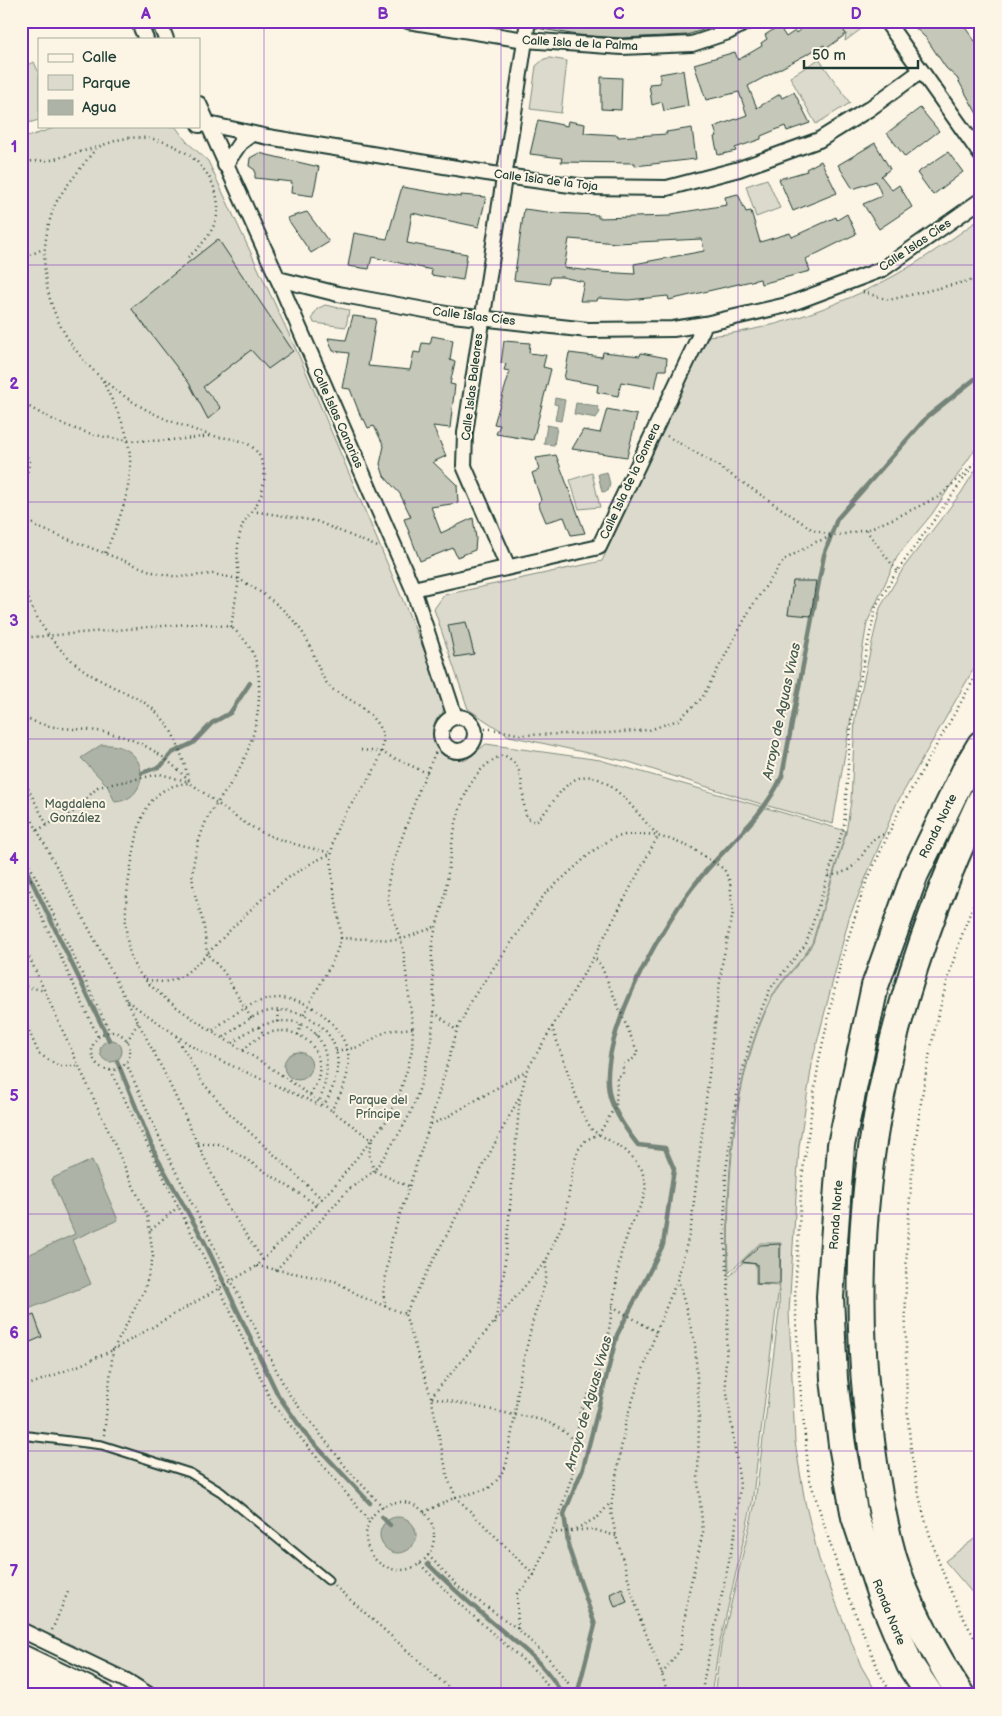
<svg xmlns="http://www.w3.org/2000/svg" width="1002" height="1716" font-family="'Balsamiq Sans',sans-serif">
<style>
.green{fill:#dcdacc;stroke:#7e8c80}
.water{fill:#aeb3a7;stroke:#758479}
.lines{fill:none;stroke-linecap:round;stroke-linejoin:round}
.stream{stroke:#758479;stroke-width:4.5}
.building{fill:#c5c7b9;stroke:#1f3d34;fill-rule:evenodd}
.lane-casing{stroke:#1f3d34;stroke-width:11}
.street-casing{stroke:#1f3d34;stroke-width:18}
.primary-casing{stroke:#1f3d34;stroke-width:26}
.highway-casing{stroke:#1f3d34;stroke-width:30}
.path{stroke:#1f3d34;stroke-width:2.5;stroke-dasharray:1 4;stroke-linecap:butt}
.lane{stroke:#fcf5e5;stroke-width:7}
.street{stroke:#fcf5e5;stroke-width:14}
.primary{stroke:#fcf5e5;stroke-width:22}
.highway{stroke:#fcf5e5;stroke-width:26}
.grid{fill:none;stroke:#7b2cbf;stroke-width:1;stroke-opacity:0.55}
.labels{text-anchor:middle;stroke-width:4;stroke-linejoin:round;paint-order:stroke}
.street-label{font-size:12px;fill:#1f3d34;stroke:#fcf5e5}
.park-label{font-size:12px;fill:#455c52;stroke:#fcf5e5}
.water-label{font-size:14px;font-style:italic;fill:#435a51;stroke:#fcf5e5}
.neatline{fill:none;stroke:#7b2cbf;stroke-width:2}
.grid-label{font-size:16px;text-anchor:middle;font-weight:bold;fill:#7b2cbf}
</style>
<rect width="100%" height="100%" fill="#fcf5e5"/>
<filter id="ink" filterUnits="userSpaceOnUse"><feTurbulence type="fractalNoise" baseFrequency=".02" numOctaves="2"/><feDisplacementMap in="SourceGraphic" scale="10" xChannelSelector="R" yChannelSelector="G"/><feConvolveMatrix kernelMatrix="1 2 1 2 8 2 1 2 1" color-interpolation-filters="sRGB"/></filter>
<g filter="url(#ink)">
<g class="green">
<polygon points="837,21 867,21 868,24 845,41 846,34"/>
<polygon points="550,58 567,61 561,113 530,109 536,66 544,59"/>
<polygon points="819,59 850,103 816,124 790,77"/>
<polygon points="34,62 39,73 39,120 21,125 21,97 26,95 21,82 21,67"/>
<path d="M60,126H175L187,142L208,161L300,358L446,702L435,735L436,746L443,755L466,760L486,744L600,760L846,831L812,943C801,964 782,977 771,998C730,1078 726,1186 728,1275L730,1276L742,1263L756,1264V1284L779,1286L752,1503L719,1646L711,1695H163L129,1673L21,1623V139Z"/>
<polygon points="767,179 780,208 756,217 746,186"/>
<path d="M981,218V440L932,514L898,555L867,623L833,824L761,804L629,762L509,736L468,709L434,609L444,595L602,561L705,336C765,333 839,306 892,277C923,260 952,239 981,218Z"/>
<polygon points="325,305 349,310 346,327 314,323 312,318 317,309"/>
<path d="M981,461V656L897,803L849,918L813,1058L799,1147L789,1312L795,1442L805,1502L819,1559L861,1666L878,1695H714L721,1646L755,1503L779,1311L781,1243H760L729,1273C726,1186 732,1076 772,998C783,978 801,964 813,943L846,833L851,801L855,718L880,608L904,567L961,493Z"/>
<polygon points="592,473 600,507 579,509 570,480"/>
<polygon points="981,1534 981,1603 945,1561"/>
</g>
<g class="water">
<polygon points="555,398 565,400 561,421 555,420 558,405 554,404"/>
<polygon points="576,403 597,406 600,412 596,418 574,414"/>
<polygon points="547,425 557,427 554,445 544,444"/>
<polygon points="607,472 610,484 608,491 602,492 598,474"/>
<path d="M101,745C152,741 152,800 115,802L107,785L81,758Z"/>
<circle cx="111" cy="1051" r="11"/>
<circle cx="298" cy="1066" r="14"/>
<polygon points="92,1160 118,1220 72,1240 91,1284 21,1312 21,1258 75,1234 51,1179"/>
<circle cx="398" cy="1535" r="18"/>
</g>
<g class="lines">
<g class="stream">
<polyline points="142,773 161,766 172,753 193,743 212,723 230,713 250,683"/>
<polyline points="21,859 109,1040"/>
<polyline points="117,1061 156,1156 204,1241 278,1395 306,1435 370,1503"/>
<polyline points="382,1517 390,1525"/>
<path d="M428,1564C447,1583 467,1601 487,1618C513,1641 547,1663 562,1695"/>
<path d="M577,1695L595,1625L569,1549L564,1514L583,1468L617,1335L663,1245L674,1169L665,1148L638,1145C627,1131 617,1117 611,1100C593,1046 659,931 692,888C721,849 762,821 782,776L824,555L837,519L927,417L981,374"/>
</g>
</g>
<g class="building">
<polygon points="537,21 725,21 725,23 687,35 622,38 577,35 536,28"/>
<polygon points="811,21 837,21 846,34 826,49 824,45 748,86 757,108 780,94 782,98 794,92 810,123 787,131 785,126 761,136 761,139 735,148 736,151 718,155 714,137 717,136 714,127 747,115 739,92 706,100 694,64 735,52 738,60 762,46 761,43 767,39 765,35 779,26 786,37 795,31 796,33"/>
<polygon points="908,21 960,21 981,49 981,121 957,78 946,68 926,38"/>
<polygon points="683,70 688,106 664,111 662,102 652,105 649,84 660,83 660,74"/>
<polygon points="601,77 622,78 621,110 601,109"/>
<polygon points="920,108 939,131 905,157 887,133"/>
<polygon points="538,120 567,126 568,121 585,124 584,133 618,135 618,137 667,134 666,132 692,128 696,159 635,166 635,163 561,162 562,158 530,154"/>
<polygon points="875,143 890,169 881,176 892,190 899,185 912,207 879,229 863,204 882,196 876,181 853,189 838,165"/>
<polygon points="948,152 963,172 933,195 917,173"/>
<polygon points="259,153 319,167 313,196 291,193 292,182 255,178 255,170 249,166 250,158"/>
<polygon points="821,161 837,193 793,211 779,179 807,171 806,169"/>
<polygon points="402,187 461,197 461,195 486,197 479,227 412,213 407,243 467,254 463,280 431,275 432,270 372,257 369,269 348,266 354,233 387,239"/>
<path d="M738,194L746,212L751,211L760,242L790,233L792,237L836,217L837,220L847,214L856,234L806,259L810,271L761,284L760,279L669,300L668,296L628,300L598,298L597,301H580L584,282L562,277H551L549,284L514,280L524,209L555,213L598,215V218L671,216V214L727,205L725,197ZM569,239L617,243L702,239L704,251L634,264L635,274L601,272L564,268Z"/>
<polygon points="307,212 329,242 311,253 287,218"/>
<polygon points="218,239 293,351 268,369 251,350 203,387 221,408 208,419 189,383 131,308"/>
<polygon points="353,316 376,319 368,366 410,370 414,352 420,353 422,343 430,344 432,336 453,340 450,360 455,362 450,384 455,385 450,428 433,426 446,456 433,462 457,485 458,503 431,507 441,533 473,518 476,538 475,550 457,557 453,548 420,561 404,519 411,517 400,494 384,476 380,464 384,446 374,426 368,428 364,419 362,420 350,389 342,388 349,353 333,351 328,338 346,340"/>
<polygon points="504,341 530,343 529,353 546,355 543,367 551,369 533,440 496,434 500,425 494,424 510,371 504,370 506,364 501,363"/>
<polygon points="603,352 640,356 641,353 667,358 666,370 659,370 655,388 621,382 618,396 597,392 598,385 564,379 569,353 602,357"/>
<polygon points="607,409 637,415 627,457 572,449 583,430 600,433"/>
<polygon points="556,455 585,533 571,535 564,517 546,522 538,503 541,500 532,473 539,470 536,458"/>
<polygon points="793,581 816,581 811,616 788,614"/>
<polygon points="466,622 474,654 455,657 448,625"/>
<polygon points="780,1244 780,1284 757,1284 757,1264 742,1262 760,1245"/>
<polygon points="34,1315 42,1337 21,1346 21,1320"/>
<polygon points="622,1588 627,1602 615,1607 610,1594"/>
</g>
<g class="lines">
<g class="lane-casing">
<polyline id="lane" points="21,1435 102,1445 190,1473 221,1492 328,1580"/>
</g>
<g class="street-casing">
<g id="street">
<polyline points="138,21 146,39"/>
<polyline points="159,21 166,39"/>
<polyline points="408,21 525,40 622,47 692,44 728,32 748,21"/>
<polyline points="886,21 981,155"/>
<polyline points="199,104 278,279 413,589 455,717"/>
<polyline points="199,125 208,124 268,137 505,176 585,187 667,188 739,169 819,140 869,109 921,71"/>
<polyline points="225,165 240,143 252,134"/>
<polyline points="278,279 338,294 452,315 588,330 673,329 705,324 787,305 883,269 981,200"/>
<polyline points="508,567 464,466 465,433 528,21"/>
<polyline points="413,589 599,547 705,324"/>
<circle cx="458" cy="734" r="17"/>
<polyline points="21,1630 125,1680 149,1695"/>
</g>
</g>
<g class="primary-casing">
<g id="primary">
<polyline points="21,1656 102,1695"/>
<polyline points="21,1677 59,1695"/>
</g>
</g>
<g class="highway-casing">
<g id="highway">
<polyline points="930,1695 910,1665 880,1593 855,1517 842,1445 834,1379 830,1297 841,1145 875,986 915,874 966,769 981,744"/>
<path d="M961,1695C935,1655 906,1602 893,1557C879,1507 872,1456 867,1404C845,1189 889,995 981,800"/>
</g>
</g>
<g class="path">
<polyline points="21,162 51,160 98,147"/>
<path d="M188,257C202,246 218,227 218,207C216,157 155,125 112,142C107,144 101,145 97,148C90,155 83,165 77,173C68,185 56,198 52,213C22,306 85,385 168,420C182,425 196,431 210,435C228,440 247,436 259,455C269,473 264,496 252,511C249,516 245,519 243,524C236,542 237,560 239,579C268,596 295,614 310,646C316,659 320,676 330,687C336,693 345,696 352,701C365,708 384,726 383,742C381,775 347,801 336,832C324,865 339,904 341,938L400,940L437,926"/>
<polyline points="21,259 43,249"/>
<polyline points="863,292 889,300 981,278"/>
<path d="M103,381C110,397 119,413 125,430C139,473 122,515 105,553"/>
<path d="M21,402C88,443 133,446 210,436"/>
<polyline points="667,436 712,462 813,530 833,536"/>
<polyline points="21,449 30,461 21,497"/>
<polyline points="252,511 316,521 380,548"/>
<polyline points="21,514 37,527 153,572 177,577 213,574 239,579 231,627 199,623 21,638"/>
<polyline points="866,530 897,571"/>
<path d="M21,570C27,616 61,660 102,681C123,693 143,697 160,716C177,734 183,760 190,783"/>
<path d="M21,714C45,732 77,727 104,732C140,739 164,754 189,781"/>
<polyline points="475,729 491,729 523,735 608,733 649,730 678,720 702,698 752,606 784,560 816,542 833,536 866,530 897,517 940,496 971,467"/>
<polyline points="361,750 381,752 427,773"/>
<polyline points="21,775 47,825 72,813 98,787 160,774 186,781"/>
<polyline points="21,799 163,1070 227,1206 263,1260"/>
<polyline points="37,830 47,825"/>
<polyline points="21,847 110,1032"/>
<polyline points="21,872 98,1037"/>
<path d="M829,876C837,874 845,873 852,867C869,853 864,838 889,833"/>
<polyline points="26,881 36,878"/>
<path d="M981,887C921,1023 903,1194 906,1342C906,1388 907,1435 916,1480C926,1535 951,1602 981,1648"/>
<polyline points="21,939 148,1218 153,1257 145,1289 113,1350 80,1365 21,1388"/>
<path d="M146,979C175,988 187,973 207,954C206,945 205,936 204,927C200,907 190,889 193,868C194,854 204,821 212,810C222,797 231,784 239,769C253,743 260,715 259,685C259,660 251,643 231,627"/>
<polyline points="21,985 45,991"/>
<polyline points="127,1001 199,1051 324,1107"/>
<polyline points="278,1011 279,1022"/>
<polyline points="434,1012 456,1030"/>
<polyline points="21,1013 39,1054 59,1066 80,1066"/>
<path d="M304,1015C316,988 334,965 341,938"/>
<path d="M251,1018L224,972L207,954C244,916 281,874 331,854"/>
<polyline points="259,1027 264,1035"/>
<path d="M213,1030C230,1017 248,1003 269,999C302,993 337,1018 347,1049C353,1068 342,1095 331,1110C309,1095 288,1079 265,1064C234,1044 143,994 132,960C119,922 129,875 137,836C142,807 158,784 190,783C211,797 229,815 252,827C276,841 305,847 332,853"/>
<circle cx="111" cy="1051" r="19"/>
<polyline points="298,1035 301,1024"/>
<polyline points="316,1035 323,1029"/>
<polyline points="176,1036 203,1083 229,1113 322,1199"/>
<path d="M224,1037C238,1027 252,1014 270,1011C298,1006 329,1023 336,1051C341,1069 333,1090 324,1105"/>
<polyline points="127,1041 138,1023"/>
<path d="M233,1043C240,1038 247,1031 255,1028C314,1003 341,1050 319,1102"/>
<path d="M243,1050C252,1042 261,1034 272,1032C300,1026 326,1049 318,1078C317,1084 313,1090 310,1095"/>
<polyline points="336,1051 359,1047 387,1031 413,1028"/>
<polyline points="126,1063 166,1152 288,1393 349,1471 383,1507"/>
<polyline points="110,1070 228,1306 272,1403 369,1521"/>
<polyline points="431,1124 442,1120 526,1071"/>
<polyline points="198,1144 219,1144 230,1149 317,1205"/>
<path d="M408,1186L374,1171C390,1147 408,1124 417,1096C425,1072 433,1036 434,1011C435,990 431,970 432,950C433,931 441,914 445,895C452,851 453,775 503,755C529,766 519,795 527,818L535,822C549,811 556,793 571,782C603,759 636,815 657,834"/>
<polyline points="151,1230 178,1207"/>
<polyline points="257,1266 335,1281 362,1297 405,1314"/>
<polyline points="276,1270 348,1190 374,1171 369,1154 372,1140 331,1110"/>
<polyline points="612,1306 656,1332"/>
<polyline points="386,1307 383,1294 392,1238 430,1124 457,1030 474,996 545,894 593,851 613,838 625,835 648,834 669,839 692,848 724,869 730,882 733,913 722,964 691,1227 678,1278 656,1332 626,1420 612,1500 611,1512 616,1536 639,1616 662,1674 668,1695"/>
<polyline points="495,1324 504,1273 520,1097"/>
<polyline points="431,1397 405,1314 521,1094 527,1070 593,958 658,836"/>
<polyline points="431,1397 546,1261"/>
<polyline points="104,1435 113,1350 257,1266 335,1185 387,1120 400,1092 407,1070 412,1050 413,1028 403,948 389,904 388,883 393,863 419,790 436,751 443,744"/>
<circle cx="400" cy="1536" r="34"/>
<path d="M424,1512L456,1497L488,1489L498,1479L506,1466L515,1415C543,1419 555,1422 576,1442"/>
<polyline points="576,1529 598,1517 611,1502"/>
<polyline points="551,1533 592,1529 616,1536"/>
<polyline points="428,1555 460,1588 518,1629 549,1659 573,1689 575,1695"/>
<polyline points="420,1564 455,1600 540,1675 554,1695"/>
<polyline points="534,1575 456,1497 448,1479 431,1397 515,1415 519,1380 533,1320 546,1280 546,1261 565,1218 573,1167 578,1150 586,1140 599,1134 616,1105 617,1077 623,1074 623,1064 635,1058 637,1051 602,968 597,960 593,958"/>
<polyline points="335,1586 457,1695"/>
<polyline points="518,1629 517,1594 534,1575 558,1518 572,1476 580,1412 598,1375 608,1336 621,1253 630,1227 642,1203 646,1187 642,1170 635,1160 625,1150 592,1130 582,1113 552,1027"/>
<polyline points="52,1630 68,1592"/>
<polyline points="662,1674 680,1650 689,1591 703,1532 698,1481 699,1411 695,1343 678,1279"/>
<polyline points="704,1695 703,1683 735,1533 740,1485 725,1378 729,1298 724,1228 726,1170 738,1088 753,1030 770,989 806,944 844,826 851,721 876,606 897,571 981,455"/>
<polyline points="892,1695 880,1674 843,1584 809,1477 799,1374 795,1295 802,1177 819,1060 841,961 865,885 899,811 981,667"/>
</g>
<use href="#lane" class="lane"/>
<use href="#street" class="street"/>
<use href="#primary" class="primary"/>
<use href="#highway" class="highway"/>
</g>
</g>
<path class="grid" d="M264,21V1695M501,21V1695M738,21V1695M21,265H981M21,502H981M21,739H981M21,977H981M21,1214H981M21,1451H981"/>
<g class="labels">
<g class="street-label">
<text transform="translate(580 43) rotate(3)" y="4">Calle Isla de la Palma</text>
<text transform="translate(546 180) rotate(7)" y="4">Calle Isla de la Toja</text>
<text transform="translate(915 245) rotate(-34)" y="4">Calle Islas Cíes</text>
<text transform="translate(474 316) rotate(7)" y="4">Calle Islas Cíes</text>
<text transform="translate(472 387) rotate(-83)" y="4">Calle Islas Baleares</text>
<text transform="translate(338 418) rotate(66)" y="4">Calle Islas Canarias</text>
<text transform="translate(630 481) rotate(-65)" y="4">Calle Isla de la Gomera</text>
<text transform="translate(938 826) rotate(-64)" y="4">Ronda Norte</text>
<text transform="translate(836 1215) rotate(-86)" y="4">Ronda Norte</text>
<text transform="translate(889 1612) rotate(68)" y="4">Ronda Norte</text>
</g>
<g class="park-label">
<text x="75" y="808">Magdalena<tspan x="75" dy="14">González</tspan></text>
<text x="378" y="1104">Parque del<tspan x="378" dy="14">Príncipe</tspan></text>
</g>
<g class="water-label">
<text transform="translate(781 711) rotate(-78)" y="5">Arroyo de Aguas Vivas</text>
<text transform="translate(588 1403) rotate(-74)" y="5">Arroyo de Aguas Vivas</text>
</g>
</g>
<rect width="1002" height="1716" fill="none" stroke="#fcf5e5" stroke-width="55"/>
<rect x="38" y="38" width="162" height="90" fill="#fcf5e5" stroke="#a4ab9e"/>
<rect x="48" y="54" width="25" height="8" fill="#fcf5e5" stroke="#a4ab9e"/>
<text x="82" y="62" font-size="15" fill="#1f3d34">Calle</text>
<rect x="48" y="75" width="25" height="15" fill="#dcdacc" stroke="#a4ab9e"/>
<text x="82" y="88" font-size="15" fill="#1f3d34">Parque</text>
<rect x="48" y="100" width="25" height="15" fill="#aeb3a7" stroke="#a4ab9e"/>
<text x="82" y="112" font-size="15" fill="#1f3d34">Agua</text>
<path d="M804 60v8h114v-8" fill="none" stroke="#1f3d34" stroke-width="2.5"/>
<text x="812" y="60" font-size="15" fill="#1f3d34" stroke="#fcf5e5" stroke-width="4" paint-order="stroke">50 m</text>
<rect x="28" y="28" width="946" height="1660" class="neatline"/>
<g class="grid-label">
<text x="146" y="19">A</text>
<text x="383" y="19">B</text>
<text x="619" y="19">C</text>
<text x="856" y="19">D</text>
<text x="14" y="152">1</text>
<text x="14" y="389">2</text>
<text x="14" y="626">3</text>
<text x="14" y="864">4</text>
<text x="14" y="1101">5</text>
<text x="14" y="1338">6</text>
<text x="14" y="1576">7</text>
</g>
</svg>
